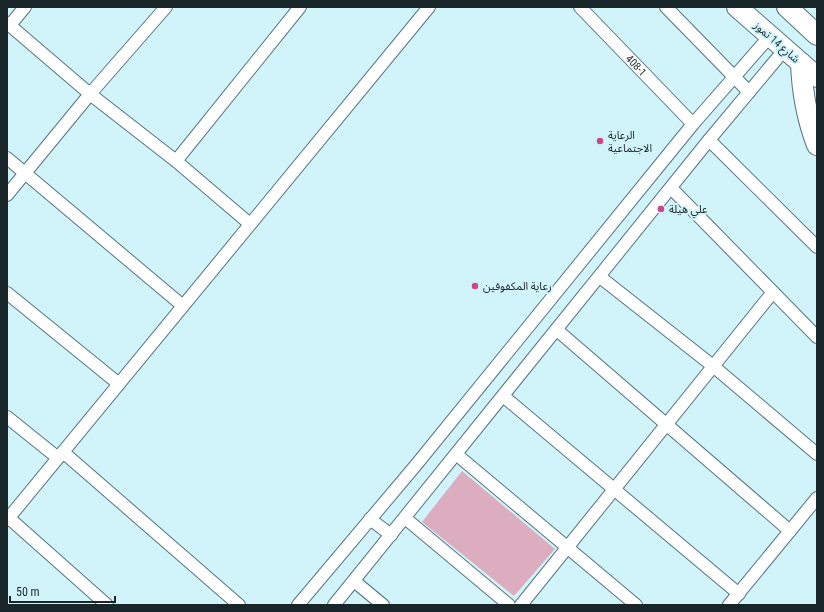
<svg xmlns="http://www.w3.org/2000/svg" width="824" height="612" font-family="'Roboto Condensed','Noto Sans Arabic',sans-serif">
<style>
.green{fill:#dcacbf}
.lines{fill:none;stroke-linecap:round;stroke-linejoin:round}
.street-casing{stroke:#56757c;stroke-width:14}
.primary-casing{stroke:#56757c;stroke-width:22}
.street{stroke:#fff;stroke-width:12}
.primary{stroke:#fff;stroke-width:20}
.poi-dot{fill:#cc478a;stroke:#d1f4fb;stroke-width:1.5}
.labels{text-anchor:middle;stroke-width:4;stroke-linejoin:round;paint-order:stroke}
.street-label{font-size:11px;fill:#192629;stroke:#d1f4fb}
.poi-label{font-size:11px;fill:#192629;stroke:#d1f4fb;text-anchor:start}
</style>
<rect width="100%" height="100%" fill="#d1f4fb"/>
<polygon class="green" points="462,471 555,549 514,596 422,522"/>
<g class="lines">
<g class="street-casing">
<g id="street">
<path id="s1" d="M580,7L693,124"/>
<polyline points="666,7 749,92"/>
<polyline points="7,23 90,94 176,161 250,224"/>
<polyline points="10,25 25,7"/>
<polyline points="709,140 817,247"/>
<polyline points="7,158 183,306"/>
<polyline points="176,161 300,7"/>
<polyline points="671,188 817,337"/>
<polyline points="7,195 90,94 166,7"/>
<polyline points="600,277 713,366 817,454"/>
<polyline points="7,293 119,384"/>
<polyline points="557,330 790,531"/>
<polyline points="503,396 739,594"/>
<polyline points="7,417 58,458"/>
<polyline points="63,452 239,605"/>
<polyline points="456,454 636,605"/>
<polyline points="9,518 107,605"/>
<polyline points="405,518 509,605"/>
<polyline points="370,519 391,535"/>
<polyline points="7,520 429,7"/>
<polyline points="354,581 383,605"/>
<polyline points="298,605 416,465 693,124 770,36"/>
<polyline points="334,605 709,140 785,49"/>
<polyline points="521,605 773,292"/>
<polyline points="729,605 817,498"/>
</g>
</g>
<g class="primary-casing">
<g id="primary">
<polyline points="737,7 817,77"/>
<polyline points="787,7 817,35"/>
<path d="M801,63C802,91 807,119 817,145"/>
</g>
</g>
<use href="#street" class="street"/>
<use href="#primary" class="primary"/>
</g>
<g class="poi-dot">
<circle cx="600" cy="141" r="4"/>
<circle cx="661" cy="209" r="4"/>
<circle cx="475" cy="286" r="4"/>
</g>
<g class="labels">
<g class="street-label">
<text transform="translate(777 42) rotate(41)" y="4">شارع 14 تموز</text>
<text dy="4" stroke="none"><textPath href="#s1" startOffset="81">408-1</textPath></text>
</g>
<g class="poi-label">
<text x="608" y="139">الرعاية<tspan x="608" dy="13">الاجتماعية</tspan></text>
<text x="669" y="213">علي هيلة</text>
<text x="483" y="290">رعاية المكفوفين</text>
</g>
</g>
<rect width="824" height="612" fill="none" stroke="#192629" stroke-width="16"/>
<path d="M10 596v6h105v-6" fill="none" stroke="#192629" stroke-width="2"/>
<text x="16" y="596" font-size="12" fill="#192629" stroke="#d1f4fb" stroke-width="3" paint-order="stroke">50 m</text>
</svg>
